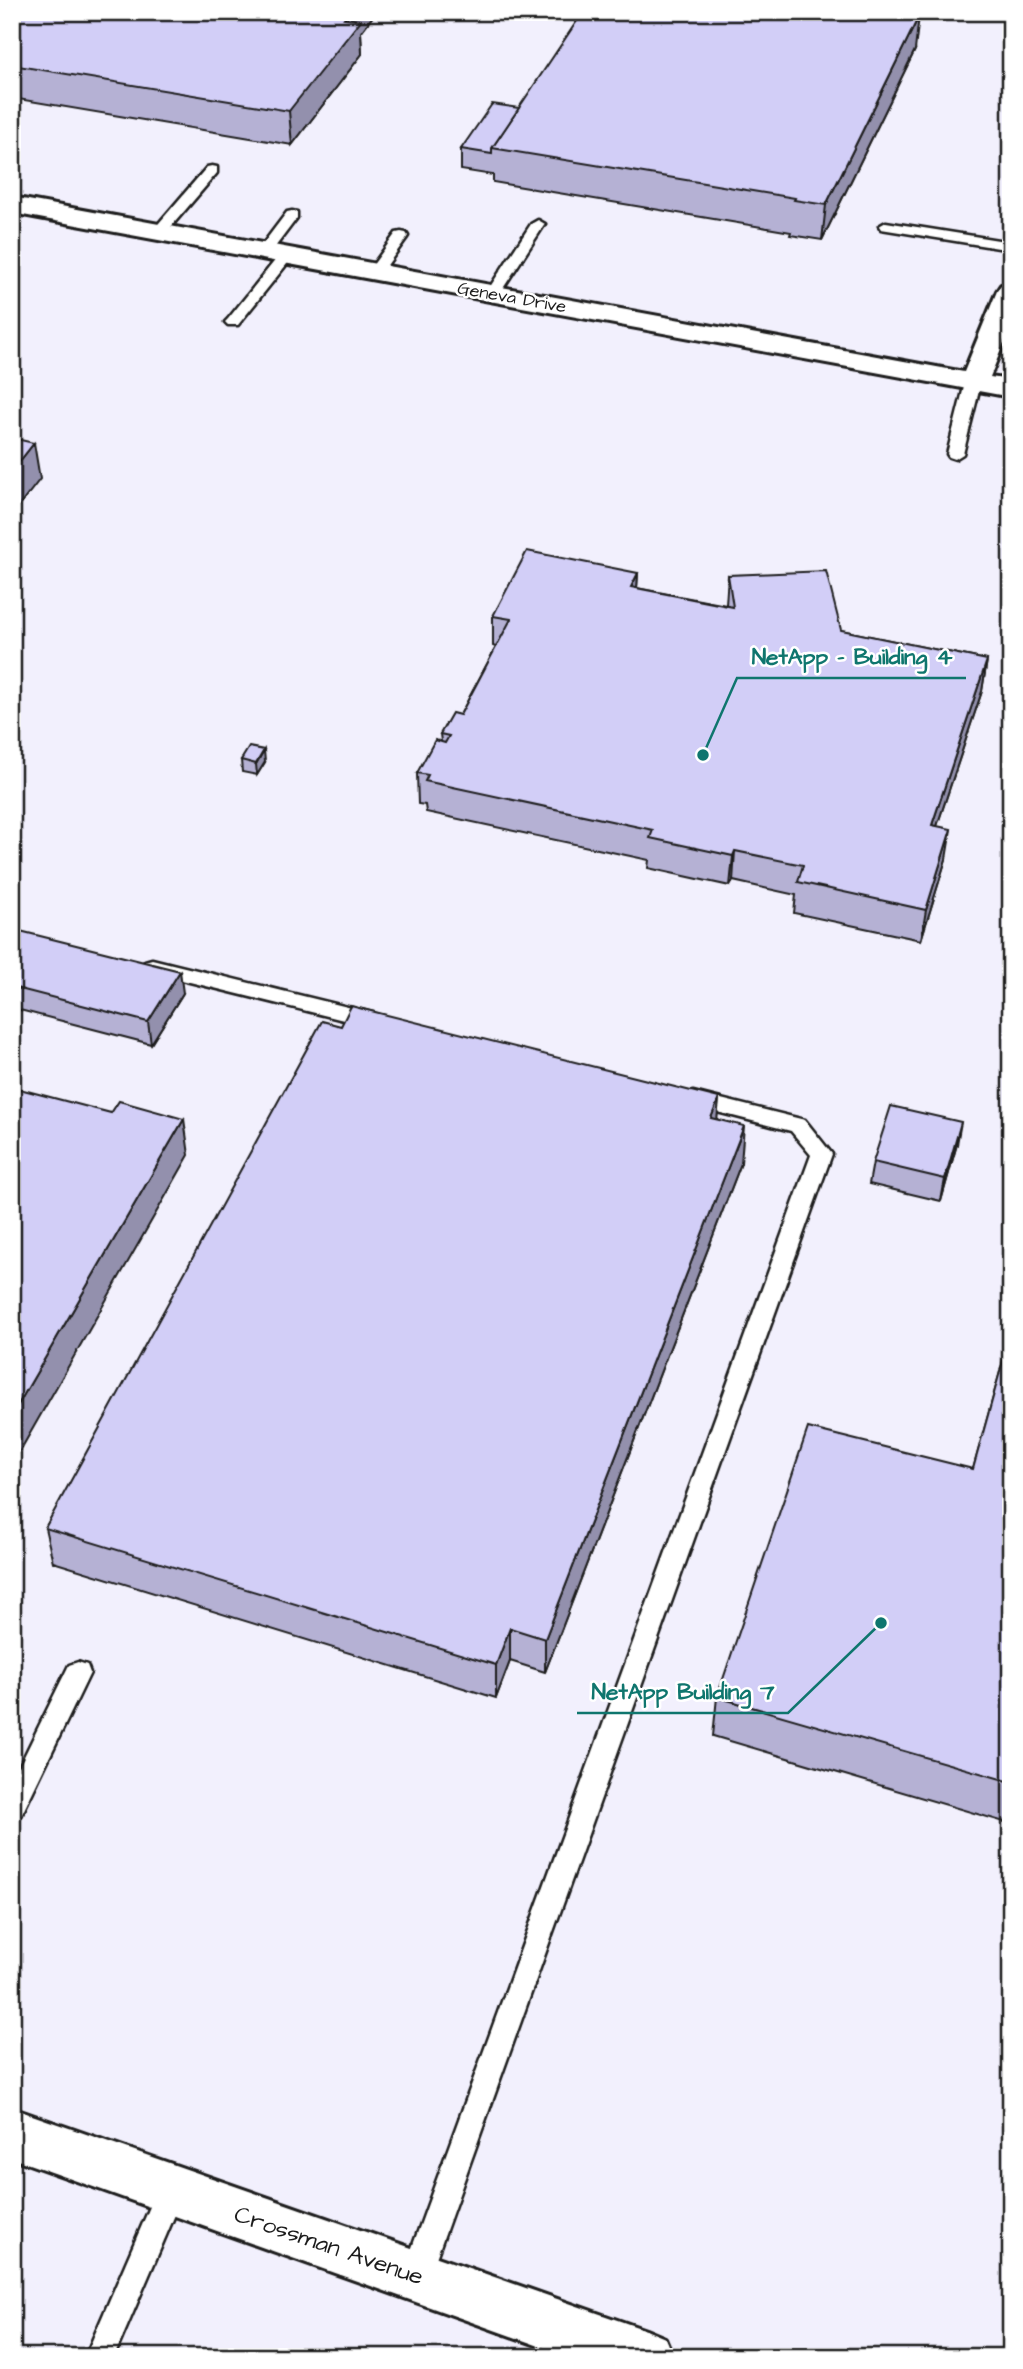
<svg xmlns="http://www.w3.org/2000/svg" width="1023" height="2369" font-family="'Architects Daughter',sans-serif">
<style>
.built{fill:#f2f0fd}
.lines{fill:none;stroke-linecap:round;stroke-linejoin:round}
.lane-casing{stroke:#1c1c1c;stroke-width:5}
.street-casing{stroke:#1c1c1c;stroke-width:6}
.secondary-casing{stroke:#1c1c1c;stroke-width:6}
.lane{fill:#fff;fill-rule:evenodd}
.street{fill:#fff;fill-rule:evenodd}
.secondary{fill:#fff;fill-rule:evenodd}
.wall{fill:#b5b1d4;stroke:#1c1c1c;stroke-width:2}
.shaded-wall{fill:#9390ad;stroke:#1c1c1c;stroke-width:2}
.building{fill:#d2cef7;stroke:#1c1c1c;stroke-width:2}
.labels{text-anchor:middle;stroke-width:5;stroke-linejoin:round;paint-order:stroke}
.far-street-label{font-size:18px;fill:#1c1c1c;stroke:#fff}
.near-street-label{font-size:24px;fill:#1c1c1c;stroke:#fff}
.leader{fill:none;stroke:#0f766e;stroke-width:2.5}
.callout-dot{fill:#0f766e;stroke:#fff;stroke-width:2.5}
.callout-label{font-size:23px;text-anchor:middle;font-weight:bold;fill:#0f766e;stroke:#fff;stroke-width:5;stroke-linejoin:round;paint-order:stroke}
</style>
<rect width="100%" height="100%" fill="#fff"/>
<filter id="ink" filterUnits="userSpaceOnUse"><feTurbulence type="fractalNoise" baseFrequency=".0143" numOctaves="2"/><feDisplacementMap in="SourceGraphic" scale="14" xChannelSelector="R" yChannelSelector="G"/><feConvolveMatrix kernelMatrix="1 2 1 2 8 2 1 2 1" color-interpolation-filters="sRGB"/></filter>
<g filter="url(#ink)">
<rect class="built" x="12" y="12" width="999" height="2345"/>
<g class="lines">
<g class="lane-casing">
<g id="lane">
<polygon points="212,166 217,167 217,173 163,236 153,236 151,233 153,230 207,167"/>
<polygon points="292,211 297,212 297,218 269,255 259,255 257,252 259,249 287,212"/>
<polygon points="538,220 545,224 500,293 493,297 488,296 486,293 531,224"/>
<polygon points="886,222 1011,242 1011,250 881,229 879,226"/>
<polygon points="401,232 406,233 408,236 406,239 380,275 370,275 368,272 370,269 396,233"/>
<polygon points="286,252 291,253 293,256 291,259 238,325 228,325 225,322 228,319 281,253"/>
<polygon points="973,378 981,383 963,454 955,459 949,457 947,454 965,383"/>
<polygon points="152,959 372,1013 379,1015 382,1020 379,1025 372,1027 145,971 142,966 145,961"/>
<polygon points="693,1092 805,1120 832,1154 430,2275 426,2285 416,2289 406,2285 402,2275 811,1155 791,1131 686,1104 683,1099 686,1094"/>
<polygon points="78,1662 87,1665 90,1673 21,1816 12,1819 12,1781 69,1665"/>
<polygon points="172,2175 182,2179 186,2189 114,2357 85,2357 162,2179"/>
</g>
</g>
<g class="street-casing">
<polygon id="street" points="12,197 964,372 997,291 1001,285 1011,283 1011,325 990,377 1011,380 1011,397 12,213"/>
</g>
<g class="secondary-casing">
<polygon id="secondary" points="12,2108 646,2330 665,2338 673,2357 570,2357 12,2158"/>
</g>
<use href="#lane" class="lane"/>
<use href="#street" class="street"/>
<use href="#secondary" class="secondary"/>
</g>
<g class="wall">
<polygon points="12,12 376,12 361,32 362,54 292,145 12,98"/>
<polygon points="915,50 822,240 790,235 791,232 493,182 493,175 461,170 461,149 519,108"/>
<polygon points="638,573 637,588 726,605 728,575 841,630 987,660 982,691 937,826 946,859 921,940 794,913 796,895 733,881 730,886 648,868 649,860 426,812 425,805 418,804 417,773 441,741 440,734 460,715 496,647 493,646 493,616"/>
<polygon points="241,760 265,762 257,775 242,772"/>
<polygon points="12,929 183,993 151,1044 12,1008"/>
<polygon points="341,1026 719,1098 717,1119 741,1163 545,1672 510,1661 496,1698 53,1562 45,1528"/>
<polygon points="957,1144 941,1201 869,1184 873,1162"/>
<polygon points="1011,1332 1011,1824 713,1736 717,1697 973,1469"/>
</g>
<g class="shaded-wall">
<polygon points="349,12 376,12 361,32 362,54 292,145 289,111 344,18"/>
<polygon points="919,16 915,50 822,240 826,205"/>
<polygon points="34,443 40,479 12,515 12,471"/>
<polygon points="638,573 636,604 631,587"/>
<polygon points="987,660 982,691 927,856 932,825"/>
<polygon points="264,750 265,762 257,775 256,764"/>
<polygon points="951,829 946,859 921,940 926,910"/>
<polygon points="735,851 733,881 730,886 733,856"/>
<polygon points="180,971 183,993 151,1044 148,1022"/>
<polygon points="719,1098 716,1134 711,1118"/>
<polygon points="184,1119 189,1155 12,1465 12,1415"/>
<polygon points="961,1122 957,1144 941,1201 945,1179"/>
<polygon points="744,1126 741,1163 545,1672 545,1639"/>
<polygon points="510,1628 510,1661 496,1698 496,1665"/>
</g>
<g class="building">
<polygon points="12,12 349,12 344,18 361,20 289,111 12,65"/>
<polygon points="583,12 890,12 919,16 826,205 794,200 795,198 492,148"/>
<polygon points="492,104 519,108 492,148 492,154 461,149"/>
<polygon points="12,438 34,443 12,471"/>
<polygon points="527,551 638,573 631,587 733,607 728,575 826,571 841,630 987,660 932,825 951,829 926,910 798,882 803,865 735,851 733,856 650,838 653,830 425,781 428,775 417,773 435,740 445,743 449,736 440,734 452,713 460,715 511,619 493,616"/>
<polygon points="249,747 264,750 256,764 241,760"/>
<polygon points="12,929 180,971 148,1022 12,987"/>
<polygon points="351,1006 719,1098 711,1118 744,1126 545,1639 510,1628 496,1665 45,1528 322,1021 341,1026"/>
<polygon points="12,1087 111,1113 119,1101 184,1119 12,1415"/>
<polygon points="891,1106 961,1122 945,1179 873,1162"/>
<polygon points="1011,1332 1011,1782 717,1697 808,1428 973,1469"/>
</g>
</g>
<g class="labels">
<g class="far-street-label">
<text transform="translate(512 297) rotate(10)" y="6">Geneva Drive</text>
</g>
<g class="near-street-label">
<text transform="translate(329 2245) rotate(19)" y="8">Crossman Avenue</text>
</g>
</g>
<path class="leader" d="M703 755L737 678H966M881 1623L788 1713H577"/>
<g class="callout-dot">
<circle cx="703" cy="755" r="7"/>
<circle cx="881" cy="1623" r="7"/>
</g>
<g class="callout-label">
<text x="852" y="664">NetApp - Building 4</text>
<text x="683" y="1699">NetApp Building 7</text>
</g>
<rect width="1023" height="2369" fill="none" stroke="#fff" stroke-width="42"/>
<rect x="21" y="21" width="981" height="2327" fill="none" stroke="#1c1c1c" stroke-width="2.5" filter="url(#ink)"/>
</svg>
